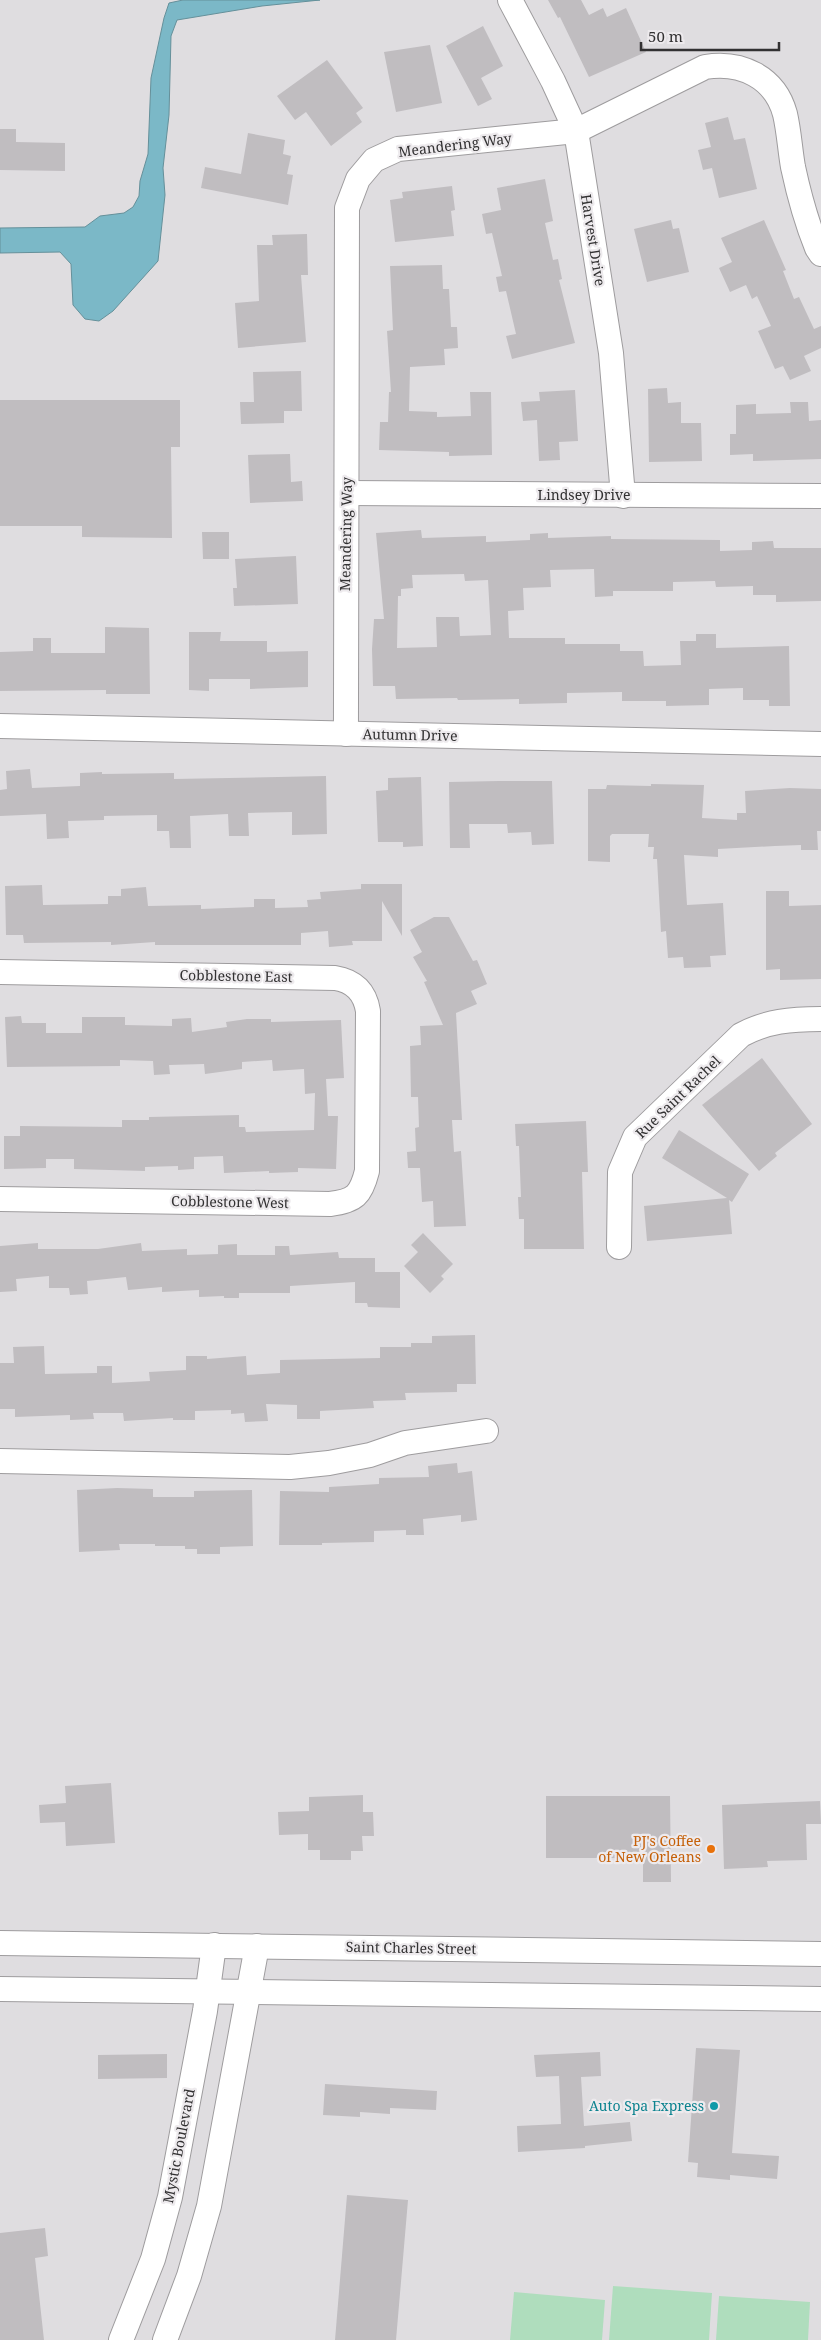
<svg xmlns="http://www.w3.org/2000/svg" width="821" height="2340" font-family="'Noto Serif',serif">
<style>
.pitch{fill:#afddbd}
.water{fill:#7bb8c7;stroke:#65909a}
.building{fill:#c0bdc0;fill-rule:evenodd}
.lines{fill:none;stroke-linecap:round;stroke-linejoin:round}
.minor-casing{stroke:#9e9c9e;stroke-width:26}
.minor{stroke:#fff;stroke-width:24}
.food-dot{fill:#e8710a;stroke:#edeaed;stroke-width:2}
.culture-dot{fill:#0f9aa8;stroke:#edeaed;stroke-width:2}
.labels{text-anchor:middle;stroke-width:4.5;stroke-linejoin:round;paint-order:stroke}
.street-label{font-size:14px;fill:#323132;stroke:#edeaed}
.food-label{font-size:14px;fill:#c56008;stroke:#edeaed;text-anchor:end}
.culture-label{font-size:14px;fill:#0d838f;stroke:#edeaed;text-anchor:end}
</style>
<rect width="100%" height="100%" fill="#dfdde0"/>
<g class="pitch">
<polygon points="613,2286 712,2293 709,2340 609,2340"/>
<polygon points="514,2292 605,2300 602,2340 510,2340"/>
<polygon points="719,2296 810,2302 808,2340 716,2340"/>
</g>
<polygon class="water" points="183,0 320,0 262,6 177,20 171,36 169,115 163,168 165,195 158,261 113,311 99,321 85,319 73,305 71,264 60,252 0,253 0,228 85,227 100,216 124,213 133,207 139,196 140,181 148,154 151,78 164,18 169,3"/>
<g class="building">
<polygon points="548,0 581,0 589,15 603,8 607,17 626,8 646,52 589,77 560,17 558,18"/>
<polygon points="483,26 503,66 481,78 492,99 478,106 446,46"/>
<polygon points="430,45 442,103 396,112 384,52"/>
<polygon points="327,60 363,108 356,113 362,122 331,146 306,112 295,120 277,96"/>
<polygon points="728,117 734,140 745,138 757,189 719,198 712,168 703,170 698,150 711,147 705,123"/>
<polygon points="0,129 16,129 16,142 65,143 65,171 0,170"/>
<polygon points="248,133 285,140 283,154 291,156 287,174 293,175 288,205 201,188 205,167 241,174"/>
<polygon points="545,179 553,221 545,223 553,260 558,259 562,279 559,280 575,343 512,359 506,336 516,334 506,291 499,292 496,277 502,276 492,233 486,234 482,214 501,210 497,188"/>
<polygon points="452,186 455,210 451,211 454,236 395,242 390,200 403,198 402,192"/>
<polygon points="671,220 673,229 679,228 689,272 647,282 634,229"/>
<polygon points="764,220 786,270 783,271 794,299 799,297 814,329 821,326 821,348 804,356 811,371 790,380 783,366 775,369 758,331 771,326 757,296 752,299 746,285 730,292 719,268 732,262 721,238"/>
<polygon points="307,234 308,275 301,275 306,342 238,348 235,303 259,301 257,245 273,245 272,235"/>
<polygon points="442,265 443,289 449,289 451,327 457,327 458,348 444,349 445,365 410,367 409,411 437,412 437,417 471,416 470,392 491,392 492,455 449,456 449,452 379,450 380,422 388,422 389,392 391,392 387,331 393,330 390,266"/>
<polygon points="301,371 302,411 284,411 284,423 241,424 240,402 254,402 253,372"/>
<polygon points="667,388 668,403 681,402 681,423 701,423 702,461 649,462 648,389"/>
<polygon points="575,390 578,441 559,442 560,460 539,461 537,420 523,421 521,402 540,401 539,392"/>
<polygon points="0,400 180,400 180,447 171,447 172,538 82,537 82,526 0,526"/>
<polygon points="790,402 808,402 809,421 821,420 821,459 753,461 753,454 730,455 730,434 736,434 736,405 756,404 756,414 791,413"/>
<polygon points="290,454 291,482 302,481 303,501 250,503 248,455"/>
<path d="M421,530L422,538L486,536V542L530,540V534L548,533V538L611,536V539L720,540V551L752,550V542L773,541L774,548H821V601L776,602V595H753V586L716,587L715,581L673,582V591H613V596L595,597L594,569L550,570L551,587L523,588L524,610L508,611L509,638H565V644H620V651H643L644,666L681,665L680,641H696V634H716V648L789,646L790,706H769V700H743V688L709,689V705L666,706V701H622V692L567,693V703L519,704V699L458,700L457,698L396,699L395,686H373L372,649L374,619H384L376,533ZM464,574L465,581L488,580L491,635L460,636L459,617H436L437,647L397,648L398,596H401V589L413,588L412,575Z"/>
<polygon points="202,532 229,532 229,559 203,559"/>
<polygon points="296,556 298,604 234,606 233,588 237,588 235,559"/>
<polygon points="105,627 149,628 150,694 106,694 106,690 0,691 0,652 33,651 33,638 51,638 51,653 105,653"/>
<polygon points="189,632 221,632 220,641 267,641 267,652 308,651 308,687 250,689 250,679 209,679 209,691 189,690"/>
<polygon points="30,769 32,788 80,786 80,773 102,772 102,774 174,773 174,779 326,776 327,834 292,835 292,812 248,813 249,836 229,836 228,814 190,816 191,848 170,848 169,831 157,831 157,815 104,816 104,820 68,821 69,838 47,839 46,814 0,816 0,790 7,789 6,771"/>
<polygon points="421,777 423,846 403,847 403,842 378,842 376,791 388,790 388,778"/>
<polygon points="499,781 552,781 554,844 532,845 531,832 508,833 507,824 469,824 470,848 450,848 449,782"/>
<polygon points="651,784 704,785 702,818 737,820 737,813 746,813 745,791 790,788 821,789 821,831 817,831 818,850 801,850 801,845 775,846 718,849 718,857 684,855 687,905 723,903 726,955 710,956 711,967 684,968 683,957 668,958 666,931 661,932 657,859 653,859 654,847 648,847 649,834 612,834 610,836 610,862 588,861 588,789 606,789 607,785 651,786"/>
<polygon points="361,884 402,884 402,936 382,901 382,941 352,941 353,945 329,947 328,931 301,933 301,945 155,945 155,942 111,945 111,942 24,943 23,935 6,935 5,886 42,885 43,905 108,904 108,896 121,896 121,889 146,887 148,906 201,905 201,909 254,907 254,899 275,899 275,908 308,907 307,900 321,899 320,892 361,889"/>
<polygon points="766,891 789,891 789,906 821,905 821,979 780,980 780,969 766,970"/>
<polygon points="434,917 449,917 473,961 477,960 487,984 471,991 477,1004 456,1013 462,1120 452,1120 454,1152 461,1151 466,1226 434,1227 433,1201 422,1202 420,1168 408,1168 407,1152 416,1151 415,1128 419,1127 418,1097 411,1097 410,1046 421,1045 420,1026 443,1025 424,982 427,981 413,957 422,952 410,930"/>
<polygon points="21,1016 22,1023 46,1023 46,1033 82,1033 82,1017 125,1017 125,1025 172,1026 172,1019 191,1018 192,1032 227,1027 226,1022 247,1019 271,1019 271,1022 341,1020 344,1078 326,1079 328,1116 338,1116 336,1169 298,1168 298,1172 269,1173 269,1171 224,1173 223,1156 194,1157 194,1169 178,1170 178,1166 145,1167 145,1171 74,1169 74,1159 46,1159 46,1168 4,1169 4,1136 20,1136 20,1126 122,1127 122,1120 149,1120 149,1117 239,1115 239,1127 245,1127 246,1132 314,1130 315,1093 305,1094 304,1069 273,1071 272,1060 242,1062 242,1069 205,1074 204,1064 169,1065 170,1074 154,1075 153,1061 120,1060 120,1066 7,1067 5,1017"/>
<polygon points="762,1058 812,1124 775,1153 777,1156 759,1171 702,1105"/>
<polygon points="586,1121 588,1172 582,1172 584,1249 524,1249 524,1219 519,1219 518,1197 521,1197 519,1146 516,1146 515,1124"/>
<polygon points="679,1130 749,1174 732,1202 729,1200 732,1234 647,1241 644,1206 727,1198 662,1158"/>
<polygon points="423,1233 453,1264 441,1276 444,1279 430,1293 404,1266 418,1252 411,1245"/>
<polygon points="38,1243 38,1249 98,1249 141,1243 142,1251 187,1249 187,1255 218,1254 218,1245 237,1244 237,1255 275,1255 275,1246 289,1246 290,1255 338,1252 339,1258 375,1258 375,1272 400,1272 400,1308 368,1307 367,1303 355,1303 355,1282 290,1286 290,1293 239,1293 239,1298 224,1298 224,1296 199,1297 199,1290 162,1292 162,1287 128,1290 126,1277 87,1281 88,1294 70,1295 69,1288 49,1288 49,1276 16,1279 17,1291 0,1292 0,1246"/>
<polygon points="475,1335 476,1384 457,1384 457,1392 405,1393 406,1400 373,1401 374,1408 320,1411 320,1419 297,1419 297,1405 266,1404 268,1421 245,1422 244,1413 231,1414 231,1410 195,1411 195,1420 173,1420 173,1418 124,1421 123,1413 93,1413 94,1419 70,1420 70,1415 15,1417 15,1409 0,1409 0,1363 14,1363 13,1347 44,1346 45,1374 97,1373 97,1366 112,1366 112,1383 150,1381 149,1372 186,1370 186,1356 207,1356 207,1359 246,1356 247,1375 280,1373 280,1360 380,1358 380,1347 411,1347 411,1343 432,1343 432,1336"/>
<polygon points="457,1463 458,1473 472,1471 477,1520 461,1522 461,1515 423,1519 424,1535 406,1535 406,1530 374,1531 374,1542 322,1543 322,1545 279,1545 280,1491 329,1492 329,1487 379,1484 379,1478 429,1477 428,1466"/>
<polygon points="117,1488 153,1489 153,1497 194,1497 194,1491 252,1490 253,1546 220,1547 220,1554 197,1554 197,1549 185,1549 185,1546 155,1546 155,1544 119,1544 120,1550 79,1552 77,1490"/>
<polygon points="111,1783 115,1843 66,1846 65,1822 40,1823 39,1805 66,1803 65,1786"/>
<polygon points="363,1795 363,1812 373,1812 374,1836 362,1836 363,1851 351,1851 351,1860 320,1860 320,1850 308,1850 308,1834 279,1835 278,1812 309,1811 309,1797"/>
<polygon points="546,1796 670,1796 671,1882 643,1882 643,1858 546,1858"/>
<polygon points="820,1801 821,1824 806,1824 807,1860 767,1861 768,1867 724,1869 722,1805"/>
<polygon points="696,2048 740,2050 732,2153 779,2156 777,2179 730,2175 730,2180 697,2177 698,2163 688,2162"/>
<polygon points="600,2052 601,2076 581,2077 584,2126 630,2122 632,2141 585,2146 585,2148 518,2152 517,2126 561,2124 559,2076 536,2077 534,2055"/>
<polygon points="167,2054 167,2078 98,2079 98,2055"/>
<polygon points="325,2084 437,2091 436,2110 390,2108 390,2114 360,2112 360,2117 323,2115"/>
<polygon points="347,2195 408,2200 396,2340 335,2340"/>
<polygon points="45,2228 48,2256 35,2258 44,2340 0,2340 0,2233"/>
</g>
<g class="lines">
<g class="minor-casing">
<g id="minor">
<polyline points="510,0 553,81 576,131 611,353 623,496"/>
<polyline points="347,493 821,496"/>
<polyline points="0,726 821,744"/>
<path d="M346,734C345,559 347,384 347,208L358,179L374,160L398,149L576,131L705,67C741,61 775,77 785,114C789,131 790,150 793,167C799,195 806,221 817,248L821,254"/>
<path d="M0,972L335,978C354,981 365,992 368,1011L367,1171C361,1195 355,1201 330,1204L0,1199"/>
<path d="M619,1247L620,1172L635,1137L741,1035C767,1021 791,1019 821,1019"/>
<polyline points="0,1461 290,1467 329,1463 370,1455 405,1443 486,1431"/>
<polyline points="0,1943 821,1954"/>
<polyline points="0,1989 821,1999"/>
<polyline points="121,2340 153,2259 170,2197 205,2011 214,1945"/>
<polyline points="165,2340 189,2276 209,2206 257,1946"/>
</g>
</g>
<use href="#minor" class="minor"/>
</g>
<circle class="food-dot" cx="711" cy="1849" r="5"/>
<circle class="culture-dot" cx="714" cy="2106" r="5"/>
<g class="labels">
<g class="street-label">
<text transform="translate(455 145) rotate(-7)" y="5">Meandering Way</text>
<text transform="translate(593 240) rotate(81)" y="5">Harvest Drive</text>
<text x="584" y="500">Lindsey Drive</text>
<text transform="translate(346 534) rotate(-89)" y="5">Meandering Way</text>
<text transform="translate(410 735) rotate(1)" y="5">Autumn Drive</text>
<text transform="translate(236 976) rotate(1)" y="5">Cobblestone East</text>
<text transform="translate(678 1097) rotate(-44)" y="5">Rue Saint Rachel</text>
<text transform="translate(230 1202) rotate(1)" y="5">Cobblestone West</text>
<text transform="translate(411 1948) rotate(1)" y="5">Saint Charles Street</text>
<text transform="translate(179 2146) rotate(-79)" y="5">Mystic Boulevard</text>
</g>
<g class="food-label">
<text x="701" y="1846">PJ's Coffee<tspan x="701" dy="16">of New Orleans</tspan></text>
</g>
<g class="culture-label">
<text x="704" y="2111">Auto Spa Express</text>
</g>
</g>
<path d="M641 42v8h138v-8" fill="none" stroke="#323132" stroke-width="2.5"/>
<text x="648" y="42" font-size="15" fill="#323132" stroke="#edeaed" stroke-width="4" paint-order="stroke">50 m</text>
</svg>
